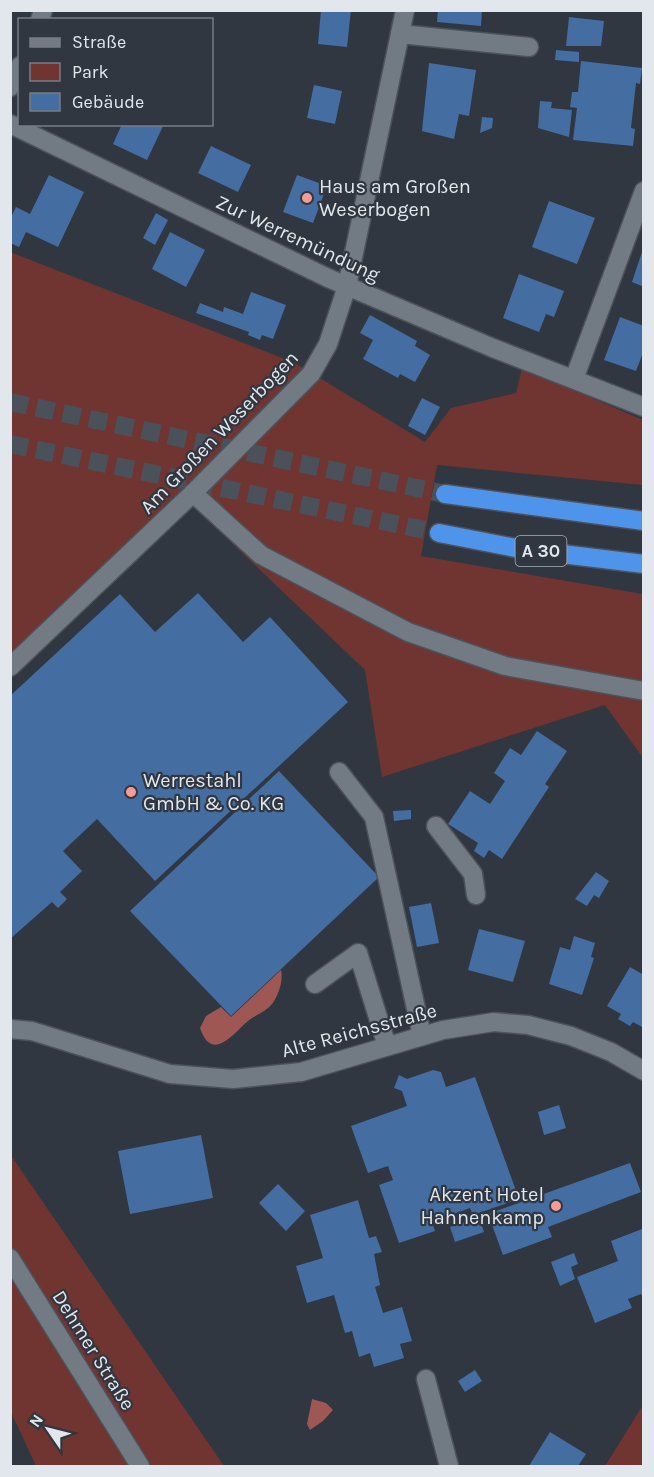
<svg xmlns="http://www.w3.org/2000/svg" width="654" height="1477" font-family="Karla,sans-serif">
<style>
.green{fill:#703431}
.water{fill:#9e5753}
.building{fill:#446da1}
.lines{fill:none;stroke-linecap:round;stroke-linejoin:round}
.highway-tunnel{stroke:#4b515a;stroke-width:18;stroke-dasharray:18 9;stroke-linecap:butt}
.minor-casing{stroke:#4d525a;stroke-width:21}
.highway-casing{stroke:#4d525a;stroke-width:21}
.minor{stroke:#727a84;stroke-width:18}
.highway{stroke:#4f94eb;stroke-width:18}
.poi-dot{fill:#f59c96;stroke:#303740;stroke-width:2}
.labels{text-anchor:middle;stroke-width:4.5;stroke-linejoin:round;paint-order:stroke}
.shield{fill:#303740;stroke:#adb2b9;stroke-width:1.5}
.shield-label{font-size:18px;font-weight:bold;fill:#e2e7ed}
.poi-label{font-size:20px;fill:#e2e7ed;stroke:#303740;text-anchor:start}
.street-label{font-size:20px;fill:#e2e7ed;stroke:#303740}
</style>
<rect width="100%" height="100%" fill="#303740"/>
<g class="green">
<polygon points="10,252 295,363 425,442 451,408 516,393 522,368 643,420 643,485 437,465 421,556 643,594 643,758 605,705 382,777 365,670 192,505 22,663 10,650"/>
<polygon points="10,1154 224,1466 36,1466 11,1412"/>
<polygon points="643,1405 643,1466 605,1466"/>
</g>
<g class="water">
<path d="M281,970C284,981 277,1001 268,1008C262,1013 254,1016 248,1021C235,1032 212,1064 200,1028L206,1016L221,1007L231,1017Z"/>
<polygon points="312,1399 326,1403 333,1410 323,1421 310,1430 307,1424"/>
</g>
<g class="building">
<polygon points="321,10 351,10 347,47 318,44"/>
<polygon points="438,10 482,10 481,26 437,22"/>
<polygon points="569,17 604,21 601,46 566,46"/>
<polygon points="556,50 579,52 579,62 555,60"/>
<polygon points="581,61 642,68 640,84 636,83 631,128 635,129 633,146 573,140 577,108 570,107 572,92 578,92"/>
<polygon points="429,63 476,70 469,116 459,114 454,139 422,131"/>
<polygon points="314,85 342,91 335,124 307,118"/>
<polygon points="540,101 552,102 551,108 572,110 569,137 538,128"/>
<polygon points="482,117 493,118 492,128 480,133"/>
<polygon points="122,124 164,124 147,160 113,144"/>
<polygon points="211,146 251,165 238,192 198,173"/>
<polygon points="49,175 84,192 58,247 26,232 19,247 10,243 10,219 16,207 30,214"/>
<polygon points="297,175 327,186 313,223 283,212"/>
<polygon points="549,201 595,218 577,264 532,247"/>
<polygon points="156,213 168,220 155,245 143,238"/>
<polygon points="170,232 205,250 186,287 152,269"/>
<polygon points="643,249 644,249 644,287 632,282"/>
<polygon points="519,274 564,291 554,317 546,314 539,332 503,318"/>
<polygon points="251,292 286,305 273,339 262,335 260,340 248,335 249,332 196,313 200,303 223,312 224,307 243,314"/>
<polygon points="370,315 417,341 415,346 430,355 415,382 400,374 398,378 363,359 373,340 360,333"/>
<polygon points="620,317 644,326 644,350 636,371 604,360"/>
<polygon points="422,398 440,407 425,435 408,426"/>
<polygon points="198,593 243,642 270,617 348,702 155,881 97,819 63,851 82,871 60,892 67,899 58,908 52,902 10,939 10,696 120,594 155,632"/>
<polygon points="537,731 567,751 545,784 549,787 502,859 489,850 484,858 474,851 478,843 448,824 470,791 490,804 505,781 494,773 510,748 521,755"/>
<polygon points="279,771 379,877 231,1016 130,911"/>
<polygon points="411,810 411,819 394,821 393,811"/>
<polygon points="596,872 609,881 599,898 594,895 587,906 575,899"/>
<polygon points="431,903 439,943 417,947 409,907"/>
<polygon points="479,929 525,941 513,982 468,970"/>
<polygon points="574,936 595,943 591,957 594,958 582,995 549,984 560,947 570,950"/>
<polygon points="630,967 644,975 644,1028 633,1022 630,1026 618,1019 621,1014 607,1006"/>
<polygon points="433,1070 441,1072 446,1087 475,1077 519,1199 473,1215 470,1208 432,1222 435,1231 399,1243 379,1185 393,1180 388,1166 368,1173 351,1126 407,1106 402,1091 394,1088 399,1075 407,1079"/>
<polygon points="559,1105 566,1128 544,1135 538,1112"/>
<polygon points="201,1135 213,1198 130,1214 118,1151"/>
<polygon points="630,1163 641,1192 548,1227 552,1237 503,1255 488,1214"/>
<polygon points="278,1184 305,1211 286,1231 259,1203"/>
<polygon points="358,1200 369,1238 376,1236 382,1252 374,1254 380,1285 375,1287 383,1313 402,1307 412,1341 400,1344 404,1358 374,1367 370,1353 359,1357 352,1331 345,1333 334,1295 307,1303 296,1266 323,1258 310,1215"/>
<polygon points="479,1217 484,1232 455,1242 450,1227"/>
<polygon points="642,1229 644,1299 641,1294 628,1299 632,1308 595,1323 577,1277 618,1261 611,1241"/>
<polygon points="574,1253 578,1264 571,1267 575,1279 560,1286 551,1262"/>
<polygon points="475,1370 482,1381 465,1392 458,1381"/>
<polygon points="550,1432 586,1454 578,1466 529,1466"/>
</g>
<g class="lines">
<g class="highway-tunnel">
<polyline points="10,402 445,494"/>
<polyline points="10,444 439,533"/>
</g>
<g class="minor-casing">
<g id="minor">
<polyline points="40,20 43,10"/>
<polyline points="400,34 529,47"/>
<polyline points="10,87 20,66"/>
<polyline points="10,124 328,278 493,348 644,407"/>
<polyline points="574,379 644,191"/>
<polyline points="193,493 261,555 408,632 505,666 644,691"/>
<polyline points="10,667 193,493 311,374 328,344 347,286 405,10"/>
<polyline points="339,772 374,817 422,1036"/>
<polyline points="436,826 473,874 476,895"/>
<polyline points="315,984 358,953 387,1046"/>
<polyline points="10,1029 32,1031 170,1074 233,1079 301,1072 443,1030 494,1022 528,1025 571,1036 611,1052 644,1071"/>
<polyline points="10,1258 140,1466"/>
<polyline points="426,1379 449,1466"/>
</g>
</g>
<g class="highway-casing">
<g id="highway">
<polyline points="445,494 644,521"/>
<polyline points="439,533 521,549 644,564"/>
</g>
</g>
<use href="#minor" class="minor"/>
<use href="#highway" class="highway"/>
</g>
<g class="poi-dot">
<circle cx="307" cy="198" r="6"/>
<circle cx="131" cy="792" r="6"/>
<circle cx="556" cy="1206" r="6"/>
</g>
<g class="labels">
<rect class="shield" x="515.5" y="536" width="51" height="30" rx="4.5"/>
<g class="shield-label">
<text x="541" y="557">A 30</text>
</g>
<g class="poi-label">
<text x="319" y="193">Haus am Großen<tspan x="319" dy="23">Weserbogen</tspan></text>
<text x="143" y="787">Werrestahl<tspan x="143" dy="23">GmbH &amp; Co. KG</tspan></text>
<text x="544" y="1201" text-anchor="end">Akzent Hotel<tspan x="544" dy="23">Hahnenkamp</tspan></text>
</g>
<g class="street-label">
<text transform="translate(298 238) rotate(25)" y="7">Zur Werremündung</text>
<text transform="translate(219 432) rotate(-46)" y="7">Am Großen Weserbogen</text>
<text transform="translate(359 1030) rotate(-15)" y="7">Alte Reichsstraße</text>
<text transform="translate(94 1350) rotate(58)" y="7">Dehmer Straße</text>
</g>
</g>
<rect width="654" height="1477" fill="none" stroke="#e2e7ed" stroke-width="24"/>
<rect x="18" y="18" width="195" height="108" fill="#303740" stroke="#777d85" stroke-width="1.5"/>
<rect x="30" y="38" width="30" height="9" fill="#727a84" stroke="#777d85" stroke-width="1.5"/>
<text x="72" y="48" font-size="18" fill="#e2e7ed">Straße</text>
<rect x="30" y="63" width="30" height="18" fill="#703431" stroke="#777d85" stroke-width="1.5"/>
<text x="72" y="78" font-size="18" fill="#e2e7ed">Park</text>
<rect x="30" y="93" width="30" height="18" fill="#446da1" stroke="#777d85" stroke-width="1.5"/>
<text x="72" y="108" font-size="18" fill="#e2e7ed">Gebäude</text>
<g transform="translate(48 1429) rotate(305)" stroke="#303740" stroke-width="4.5" paint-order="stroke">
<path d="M0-4.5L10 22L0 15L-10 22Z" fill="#e2e7ed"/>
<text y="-9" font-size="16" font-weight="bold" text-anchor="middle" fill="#e2e7ed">N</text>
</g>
</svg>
